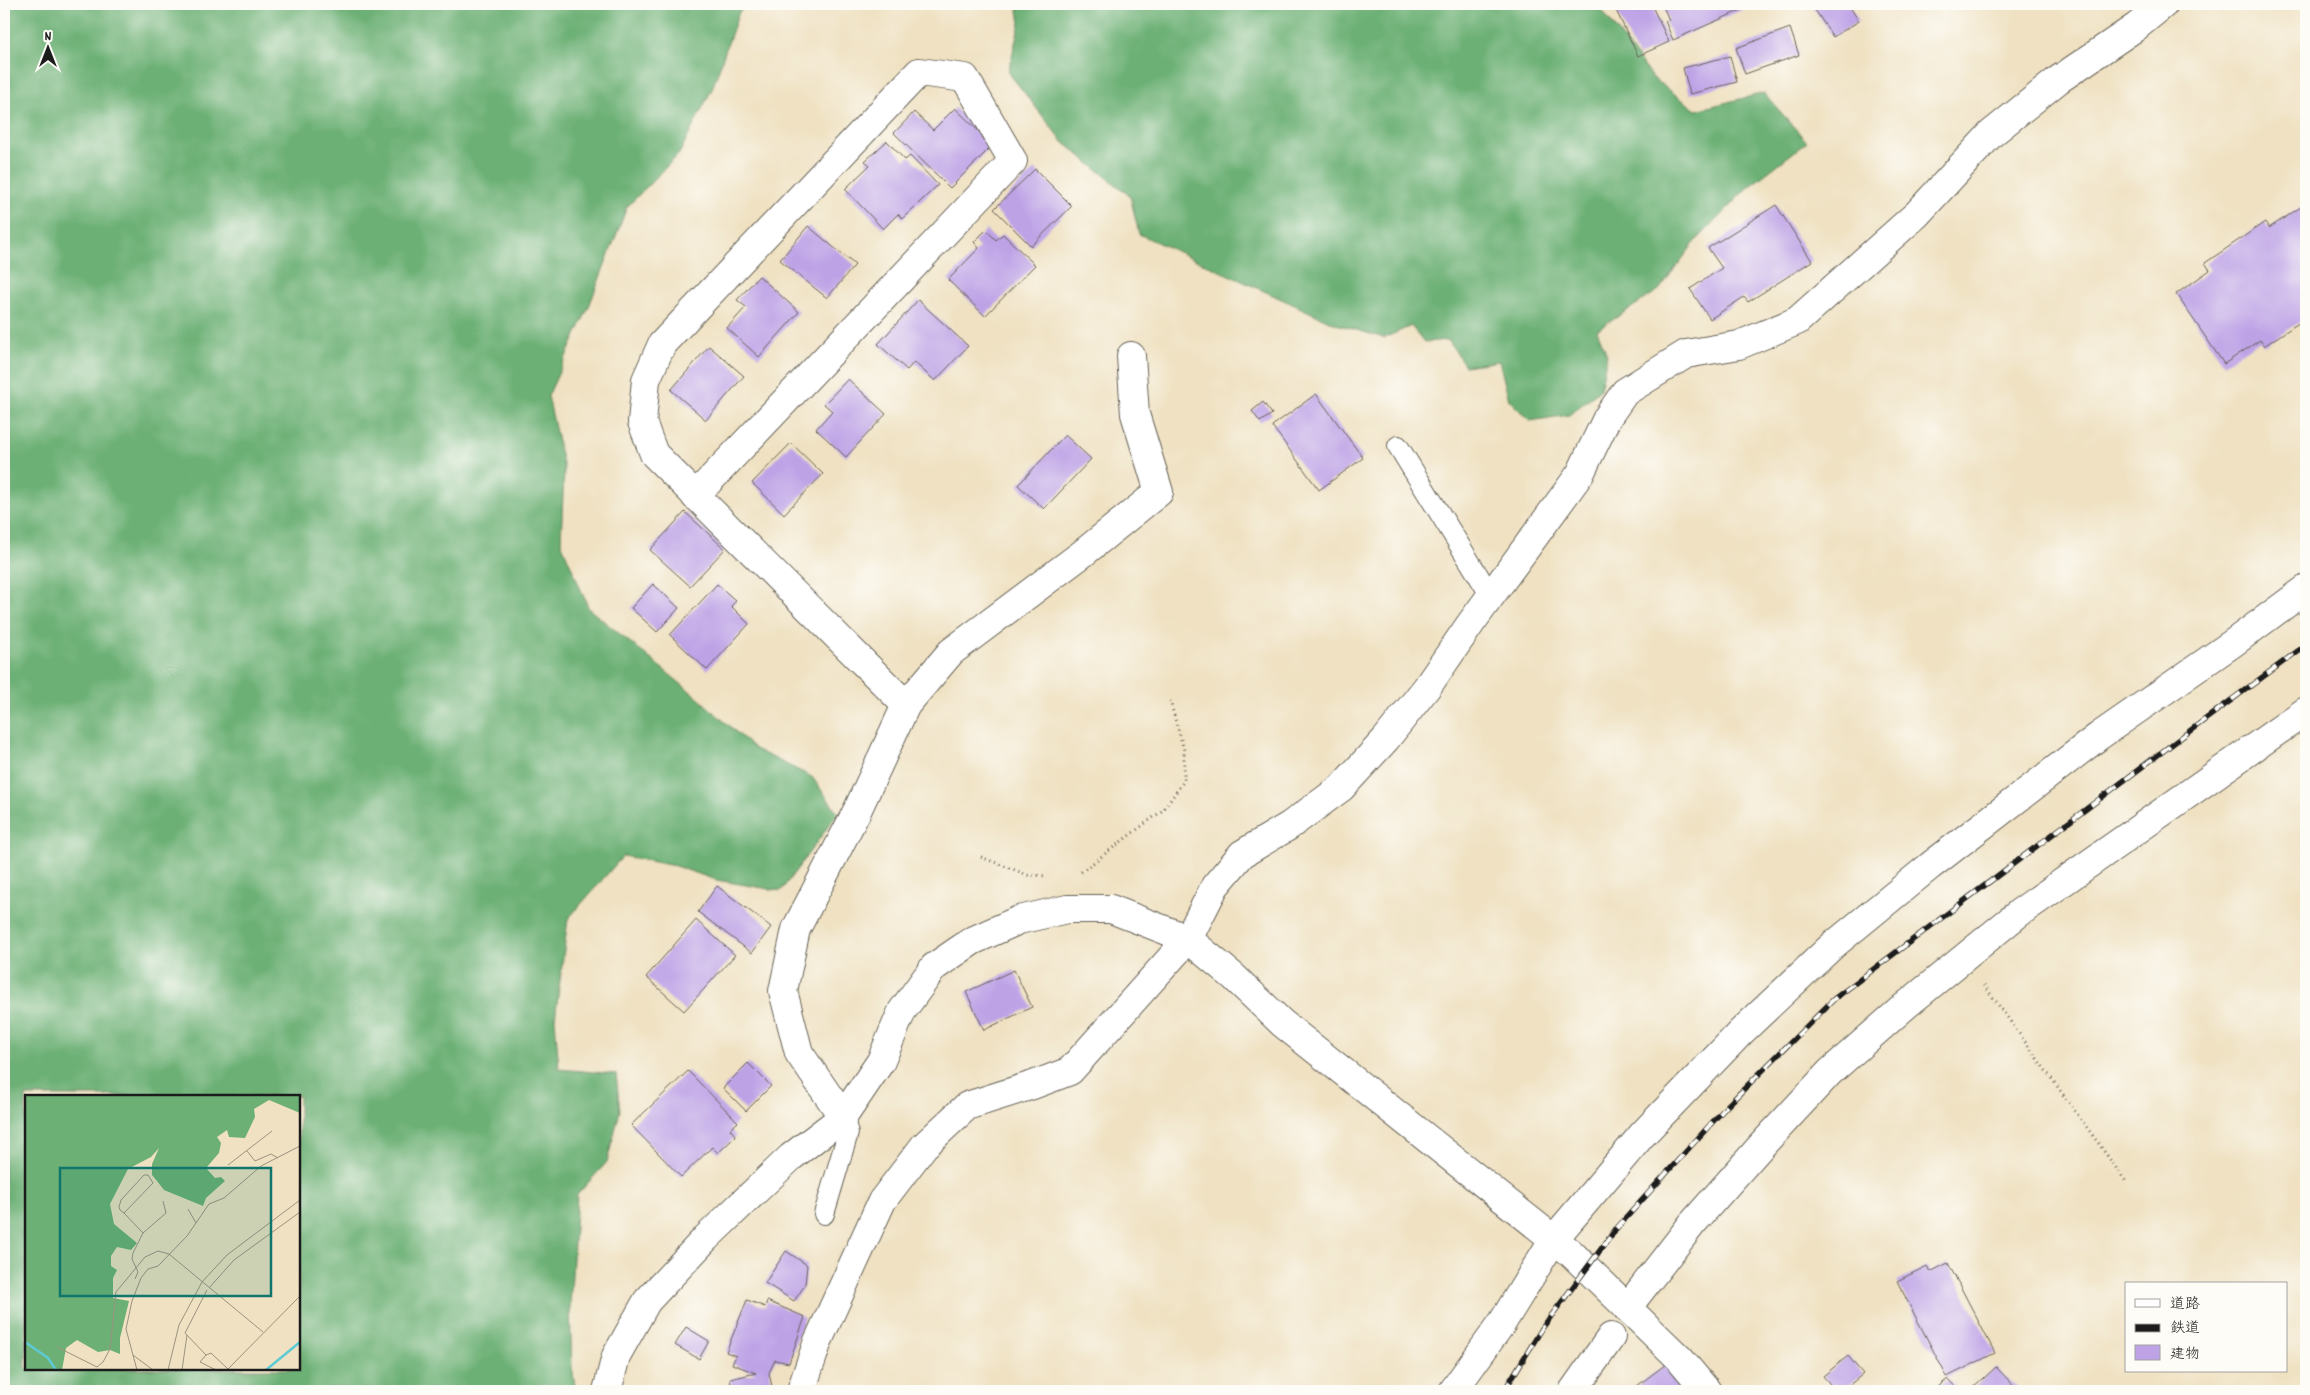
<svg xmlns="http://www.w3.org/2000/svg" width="2310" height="1395" font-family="Dekko,'Klee One',sans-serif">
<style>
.forest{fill:#6cb075;stroke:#446648;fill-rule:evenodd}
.building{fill:#bda2e6}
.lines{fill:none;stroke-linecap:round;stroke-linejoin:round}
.service-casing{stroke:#666156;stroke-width:22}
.minor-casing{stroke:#666156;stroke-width:30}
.path{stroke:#666156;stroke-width:3;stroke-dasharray:1 4;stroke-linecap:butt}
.service{stroke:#fff;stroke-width:20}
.minor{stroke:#fff;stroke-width:28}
.rail-casing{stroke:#1c1c1c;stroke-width:5.5}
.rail{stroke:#fdfcf7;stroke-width:4;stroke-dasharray:11;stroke-linecap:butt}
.inset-river{fill:none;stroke:#5ecad4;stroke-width:2.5}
.inset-road{fill:none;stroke:#9b927f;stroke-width:1}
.view{fill:#0f766e;fill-opacity:0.15;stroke:#0f766e;stroke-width:2.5}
.inset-edge{fill:none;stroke:#1c1c1c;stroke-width:2.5}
</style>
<rect width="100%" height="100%" fill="#fdfcf7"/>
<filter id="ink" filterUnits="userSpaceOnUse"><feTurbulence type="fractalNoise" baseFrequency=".02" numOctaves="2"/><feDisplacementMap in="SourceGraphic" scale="10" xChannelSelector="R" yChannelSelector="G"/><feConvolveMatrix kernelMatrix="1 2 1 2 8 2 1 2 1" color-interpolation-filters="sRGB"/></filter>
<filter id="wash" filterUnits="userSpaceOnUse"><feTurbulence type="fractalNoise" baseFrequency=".0096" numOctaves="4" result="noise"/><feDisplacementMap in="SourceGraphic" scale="20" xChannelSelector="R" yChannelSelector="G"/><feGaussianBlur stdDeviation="1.12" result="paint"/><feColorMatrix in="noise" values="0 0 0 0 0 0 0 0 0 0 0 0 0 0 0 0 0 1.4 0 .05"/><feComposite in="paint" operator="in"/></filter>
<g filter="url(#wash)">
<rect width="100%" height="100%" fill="#efe1c1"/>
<g class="forest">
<path d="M4,4H751L739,12L712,89L679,154L627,207L588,309L548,396L564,469L561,542L589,609L696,696L755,749L812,777L838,813L781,891L716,880L675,866L623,856L568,919L555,1019L559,1069L616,1074L620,1111L607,1162L577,1195L570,1307L572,1367L576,1391H4ZM26,1096H299V1369H26Z"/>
<polygon points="1017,4 1597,4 1653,78 1696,110 1764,93 1807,142 1746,189 1695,242 1659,290 1597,330 1607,355 1600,390 1569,415 1530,421 1509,400 1499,361 1465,366 1448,340 1424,342 1411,326 1384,338 1336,324 1139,234 1130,196 1063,142 1008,72 1020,23"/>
</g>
<g id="blocks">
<g class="building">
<polygon points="1613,4 1651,4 1669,42 1638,56"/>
<polygon points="1662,4 1755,4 1673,40 1665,21 1669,20"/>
<polygon points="1811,4 1848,4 1859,21 1833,37"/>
<polygon points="1790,28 1799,55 1745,74 1736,48"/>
<polygon points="1730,56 1737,82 1690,94 1683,68"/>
<polygon points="955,108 993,145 950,188 894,133 914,112 933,130"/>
<polygon points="887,141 905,160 910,156 938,185 902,219 898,214 883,229 845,189 870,165 865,161"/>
<polygon points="1035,169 1072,206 1031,246 994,209"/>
<polygon points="1776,205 1812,261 1748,302 1744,297 1710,319 1690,289 1722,268 1708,248"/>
<polygon points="2304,205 2306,209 2306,318 2264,346 2260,340 2224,364 2176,294 2210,270 2205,263 2265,222 2269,228"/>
<polygon points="808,226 855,265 827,298 780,260"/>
<polygon points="986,230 996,240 1003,234 1035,265 985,316 948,280 979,248 974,242"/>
<polygon points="759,276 799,312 759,357 727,328 746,307 737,300"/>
<polygon points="918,300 968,346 935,381 914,362 907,370 878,344"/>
<polygon points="709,346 744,376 706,420 671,390"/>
<polygon points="848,379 886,414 846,457 816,429 832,411 824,404"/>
<polygon points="1316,394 1363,458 1319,490 1272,426"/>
<polygon points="1263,402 1272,414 1260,422 1252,411"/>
<polygon points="1065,435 1091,459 1044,509 1018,485"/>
<polygon points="791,443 823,474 784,514 752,483"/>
<polygon points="685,512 725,549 690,586 650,550"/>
<polygon points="653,584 679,608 657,632 631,608"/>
<polygon points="717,584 736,601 731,606 749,624 707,670 670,635"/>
<polygon points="717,886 771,927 752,953 698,912"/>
<polygon points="696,920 735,955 684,1011 646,977"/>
<polygon points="1014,970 1032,1007 984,1030 966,992"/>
<polygon points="748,1063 771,1086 746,1111 723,1088"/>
<polygon points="688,1071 738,1122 730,1129 736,1136 718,1153 712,1147 681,1177 631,1125"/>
<polygon points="786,1251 807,1265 805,1285 794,1301 765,1283"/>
<polygon points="1948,1263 1995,1353 1947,1377 1897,1281 1927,1266 1930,1272"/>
<polygon points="747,1300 765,1307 767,1301 805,1317 789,1363 775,1360 769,1373 773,1391 732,1391 730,1379 756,1373 732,1364 736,1356 726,1352"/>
<polygon points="686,1327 709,1341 699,1359 675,1345"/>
<polygon points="1848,1356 1863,1374 1842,1391 1836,1391 1823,1376"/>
<polygon points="1670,1361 1692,1391 1635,1391 1633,1389"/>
<polygon points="1996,1367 2019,1391 1970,1391"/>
<polygon points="1948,1379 1959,1391 1933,1391 1944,1382"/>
</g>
</g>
</g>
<g filter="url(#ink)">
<use href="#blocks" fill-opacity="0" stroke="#666156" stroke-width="1"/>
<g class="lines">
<g class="service-casing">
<g id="service">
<polyline points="1398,446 1491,596"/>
<polyline points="824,1214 848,1133 843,1117"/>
</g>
</g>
<g class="minor-casing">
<g id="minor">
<polyline points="695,496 1013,161 965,78 919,72 662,344 646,380 642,422 654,454 906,705"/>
<polyline points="843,1117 799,1053 783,991 796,929 857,811 906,705 951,652 1082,554 1159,492 1135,414 1131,356"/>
<polyline points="1627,1308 1692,1224 1762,1145 1830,1072 1905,1006 2019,913 2306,711"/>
<polyline points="607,1391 616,1356 647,1301 706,1238 791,1157 843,1117 881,1061 902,1011 934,967 972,941 1019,920 1067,909 1111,909 1188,939 1234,977 1282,1023 1571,1253 1680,1359 1707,1391"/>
<polyline points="801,1391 818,1341 882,1201 924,1146 967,1106 1033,1085 1070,1071 1188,939 1215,886 1242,854 1289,826 1341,788 1386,739 1427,687 1471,623 1580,474 1607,418 1625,392 1686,354 1739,345 1797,321 1917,214 1991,134 2058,80 2136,27 2164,4"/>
<polyline points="1453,1391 1502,1323 1553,1240 1642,1135 1741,1032 1831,947 1930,866 2099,736 2233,643 2306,589"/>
<polyline points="1573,1391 1611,1337"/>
</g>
</g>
<g class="path">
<polyline points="981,857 1028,875 1046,876"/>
<polyline points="1081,872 1163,810 1184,781 1184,750 1170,701"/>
<polyline points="1984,985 2127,1183"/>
</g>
<use href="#service" class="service"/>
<use href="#minor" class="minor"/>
<g class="rail-casing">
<polyline id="rail" points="1504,1391 1543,1327 1616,1229 1727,1106 1834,999 2203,721 2306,645"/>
</g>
<use href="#rail" class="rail"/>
</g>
</g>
<g transform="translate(25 1095)">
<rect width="275" height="275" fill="#efe1c1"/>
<path d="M0,0H275V18L244,5L229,14L230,22L220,43L204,42L202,35L192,42L196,48L194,58L181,73L190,83L196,82L200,86L181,103L178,111L139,95L132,86L127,80V69L134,53L126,62L103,74L85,109L89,129L112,148L106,155L92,152L86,161V171L92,175L88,183V203L104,206L95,243V259L85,255L73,257L52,245L41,253L37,275H0Z" fill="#6cb075"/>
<path class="inset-river" d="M0,247L23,263L31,275M241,275L275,247"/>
<path class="inset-road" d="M222,56L230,66L246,59L253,63M203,70L247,36M163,114L171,128M99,118L128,88L123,80H119L96,105L94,112L95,115L99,118L118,138M110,184L113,177L107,164L108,158L118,138L141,118L138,106M184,193L209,165L275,117M182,195L160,238L181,260L186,258L203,274M32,252L72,272L78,267L85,254L91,197L120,162L133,156L144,159L238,237M108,260L128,275M181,260L175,267L191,275M112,275L101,234L107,206L116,183L123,174L133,171L162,141L184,109L199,103L236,71L275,51M143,275L154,230L177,187L202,160L275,105M157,275L162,240M202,275L275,201"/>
<path class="view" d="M35,73H246V201H35Z"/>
<rect width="275" height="275" class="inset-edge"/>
</g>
<rect width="2310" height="1395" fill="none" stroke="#fdfcf7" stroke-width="20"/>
<rect x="2125" y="1282" width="162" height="90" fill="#fdfcf7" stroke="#a3a29f"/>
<rect x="2135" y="1299" width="25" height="8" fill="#ffffff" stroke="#a3a29f"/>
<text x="2170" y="1308" font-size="15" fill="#1c1c1c">道路</text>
<rect x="2135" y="1324" width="25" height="8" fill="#1c1c1c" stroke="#a3a29f"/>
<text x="2170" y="1332" font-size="15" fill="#1c1c1c">鉄道</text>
<rect x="2135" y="1345" width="25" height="15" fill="#bda2e6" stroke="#a3a29f"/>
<text x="2170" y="1358" font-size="15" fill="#1c1c1c">建物</text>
<g transform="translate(48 48)" stroke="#fdfcf7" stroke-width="4" paint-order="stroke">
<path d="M0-4L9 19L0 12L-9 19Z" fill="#1c1c1c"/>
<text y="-8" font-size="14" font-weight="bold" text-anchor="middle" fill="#1c1c1c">N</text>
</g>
</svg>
